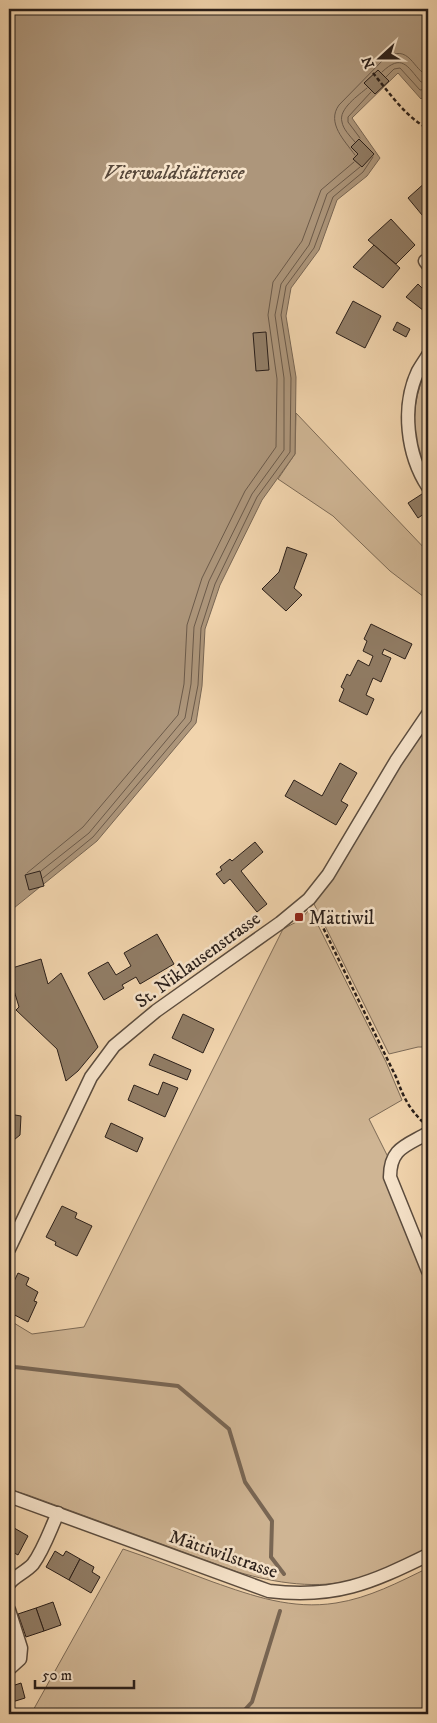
<svg xmlns="http://www.w3.org/2000/svg" width="437" height="1723" font-family="'IM FELL DW Pica',serif">
<style>
.green{fill:#cfb594;stroke:#7c6a56}
.water{fill:#ad967b;stroke:#786654}
.lines{fill:none;stroke-linecap:round;stroke-linejoin:round}
.shore{stroke:#6b5a4a;stroke-width:1}
.stream{stroke:#786654;stroke-width:4}
.building{fill:#917d66;stroke:#291e19}
.minor-casing{stroke:#5b4c3e;stroke-width:15}
.path{stroke:#291e19;stroke-width:2.5;stroke-dasharray:4 2.5;stroke-linecap:butt}
.minor{stroke:#f6e3ca;stroke-width:12}
.poi-dot{fill:#8f2418;stroke:#f6e3ca;stroke-width:2}
.labels{text-anchor:middle;stroke-width:5;stroke-linejoin:round;paint-order:stroke}
.poi-label{font-size:19px;fill:#291e19;stroke:#f6e3ca;text-anchor:start}
.street-label{font-size:19px;fill:#291e19;stroke:#f6e3ca}
.water-label{font-size:20px;font-style:italic;fill:#57483b;stroke:#f6e3ca}
</style>
<rect width="100%" height="100%" fill="#f1d4ad"/>
<filter id="stains"><feTurbulence type="fractalNoise" baseFrequency=".004" numOctaves="4"/><feColorMatrix values="0 0 0 0 .2 0 0 0 0 .09 0 0 0 0 .02 0 0 0 .5 -.17"/></filter>
<radialGradient id="worn" r=".72"><stop offset=".6" stop-color="#630" stop-opacity="0"/><stop offset="1" stop-color="#630" stop-opacity=".3"/></radialGradient>
<g class="green">
<path d="M428,364V477C409,433 410,408 428,364Z"/>
<polygon points="296,413 428,552 428,600 390,571 333,516 278,479 295,454"/>
<path d="M428,725V1047H418L389,1054L314,904C355,846 385,781 428,725Z"/>
<path d="M310,909L386,1062L402,1100L369,1119L388,1157L396,1204L428,1279V1548C405,1559 382,1572 357,1579C318,1590 275,1583 238,1572L28,1495L9,1489V1320L32,1334L84,1327L283,929L300,920Z"/>
<path d="M123,1549C153,1559 183,1571 213,1582C253,1596 292,1610 336,1603C369,1598 399,1582 428,1568V1714H31Z"/>
</g>
<polygon class="water" points="9,9 428,9 428,92 421,99 398,73 352,118 380,158 367,176 337,200 319,250 291,288 286,316 296,377 295,454 262,500 220,585 205,629 202,686 196,723 97,841 9,912"/>
<g class="lines">
<g class="shore">
<path d="M382,72C402,53 407,66 421,82H428"/>
<polyline points="386,77 394,69 400,68 420,90 428,89"/>
<polyline points="360,138 348,122 348,117 371,92"/>
<path d="M355,142C350,136 343,129 342,122C338,109 359,95 367,88"/>
<path d="M355,155C345,141 326,123 339,105L384,59C410,41 413,72 428,75"/>
<polyline points="41,871 89,833 185,718 191,684 194,627 209,581 252,494 284,450 284,378 275,315 281,284 309,245 327,194 360,167"/>
<polyline points="27,873 83,827 178,715 184,684 187,625 202,578 245,491 276,447 277,379 268,315 273,282 302,241 321,190 354,162"/>
<polyline points="43,878 93,837 191,721 198,685 201,628 215,584 257,497 290,452 291,378 281,315 286,286 314,248 333,197 363,172 373,157"/>
</g>
<g class="stream">
<polyline points="9,1362 15,1367 178,1386 229,1429 245,1482 272,1521 271,1557 284,1574"/>
<polyline points="241,1714 252,1702 280,1611"/>
</g>
</g>
<g class="building">
<polygon points="378,70 389,81 375,94 364,83"/>
<polygon points="359,139 374,154 362,167 353,159 358,154 351,147"/>
<polygon points="427,181 428,220 427,221 408,198"/>
<polygon points="391,219 415,245 396,264 368,240"/>
<polygon points="374,245 400,268 383,288 353,267"/>
<polygon points="418,284 428,294 428,314 406,297"/>
<polygon points="353,301 381,316 365,348 336,333"/>
<polygon points="397,322 410,329 406,337 393,330"/>
<polygon points="266,332 269,370 256,371 253,333"/>
<polygon points="422,494 428,503 428,511 418,518 408,503"/>
<polygon points="287,547 307,554 294,588 302,595 286,611 262,589 279,572"/>
<polygon points="371,624 412,644 405,659 384,649 382,654 391,658 381,682 373,678 366,695 374,699 367,715 339,701 344,689 341,687 347,674 350,676 358,660 369,666 373,656 363,651 367,641 364,639"/>
<polygon points="340,763 357,773 341,801 348,805 336,825 285,796 294,780 322,796"/>
<polygon points="255,842 263,852 241,871 267,904 257,912 230,879 224,884 216,874 222,870 220,867 230,859 232,861"/>
<polygon points="40,871 44,886 29,890 25,875"/>
<polygon points="157,934 174,964 140,984 136,977 122,985 124,988 104,1000 88,973 108,962 116,975 131,966 124,953"/>
<polygon points="41,959 48,984 61,973 98,1047 78,1071 66,1081 57,1049 16,1010 19,1007 9,974 9,969"/>
<polygon points="183,1014 214,1029 203,1053 172,1038"/>
<polygon points="154,1054 191,1070 187,1080 149,1065"/>
<polygon points="163,1082 178,1088 165,1117 128,1100 134,1085 158,1095"/>
<polygon points="9,1114 21,1116 20,1135 9,1144"/>
<polygon points="111,1123 143,1138 137,1152 105,1137"/>
<polygon points="62,1206 77,1213 75,1218 92,1226 77,1256 55,1245 56,1242 46,1237"/>
<polygon points="18,1273 29,1278 26,1285 38,1292 34,1301 37,1302 28,1322 9,1312 9,1292"/>
<polygon points="9,1525 28,1536 18,1555 9,1550"/>
<polygon points="55,1551 63,1556 66,1551 80,1559 69,1580 46,1567"/>
<polygon points="80,1559 94,1567 92,1572 100,1577 91,1593 69,1580"/>
<polygon points="53,1602 61,1625 44,1631 36,1608"/>
<polygon points="36,1608 44,1631 26,1637 18,1614"/>
<polygon points="21,1683 25,1698 9,1703 9,1687"/>
</g>
<g class="lines">
<g class="minor-casing">
<g id="minor">
<polyline points="425,261 428,265"/>
<path d="M428,355C425,360 421,366 418,371C401,407 407,455 428,487"/>
<path d="M428,1133C406,1146 390,1148 390,1177L428,1271"/>
<polyline points="9,1249 91,1077 114,1046 156,1011 280,923 309,899 328,875 396,761 428,714"/>
<path d="M9,1496L269,1591C335,1599 371,1583 428,1555"/>
<path d="M9,1584C13,1577 26,1572 33,1564C44,1549 50,1530 58,1513"/>
<polyline points="9,1610 21,1648 20,1659 9,1669"/>
</g>
</g>
<g class="path">
<path d="M373,73C387,90 408,120 428,128"/>
<path d="M315,911L397,1079C403,1097 410,1110 424,1123"/>
</g>
<use href="#minor" class="minor"/>
</g>
<rect class="poi-dot" x="294" y="912" width="10" height="10" rx="2.5"/>
<g class="labels">
<g class="poi-label">
<text x="309" y="924">Mättiwil</text>
</g>
<g class="street-label">
<text transform="translate(197 959) rotate(-36)" y="7">St. Niklausenstrasse</text>
<text transform="translate(224 1553) rotate(19)" y="7">Mättiwilstrasse</text>
</g>
<g class="water-label">
<text x="174" y="179">Vierwaldstättersee</text>
</g>
</g>
<rect width="437" height="1723" fill="none" stroke="#f1d4ad" stroke-width="30"/>
<rect x="10" y="10" width="417" height="1703" fill="none" stroke="#291e19" stroke-width="2.5"/>
<rect x="15" y="15" width="407" height="1693" fill="none" stroke="#291e19"/>
<g transform="translate(380 58) rotate(249)" stroke="#f6e3ca" stroke-width="4" paint-order="stroke">
<path d="M0-4L9 19L0 12L-9 19Z" fill="#291e19"/>
<text y="-8" font-size="14" font-weight="bold" text-anchor="middle" fill="#291e19">N</text>
</g>
<path d="M35 1680v8h99v-8" fill="none" stroke="#291e19" stroke-width="2.5"/>
<text x="42" y="1680" font-size="15" fill="#291e19" stroke="#f6e3ca" stroke-width="4" paint-order="stroke">50 m</text>
<rect width="100%" height="100%" filter="url(#stains)"/>
<rect width="100%" height="100%" fill="url(#worn)"/>
</svg>
